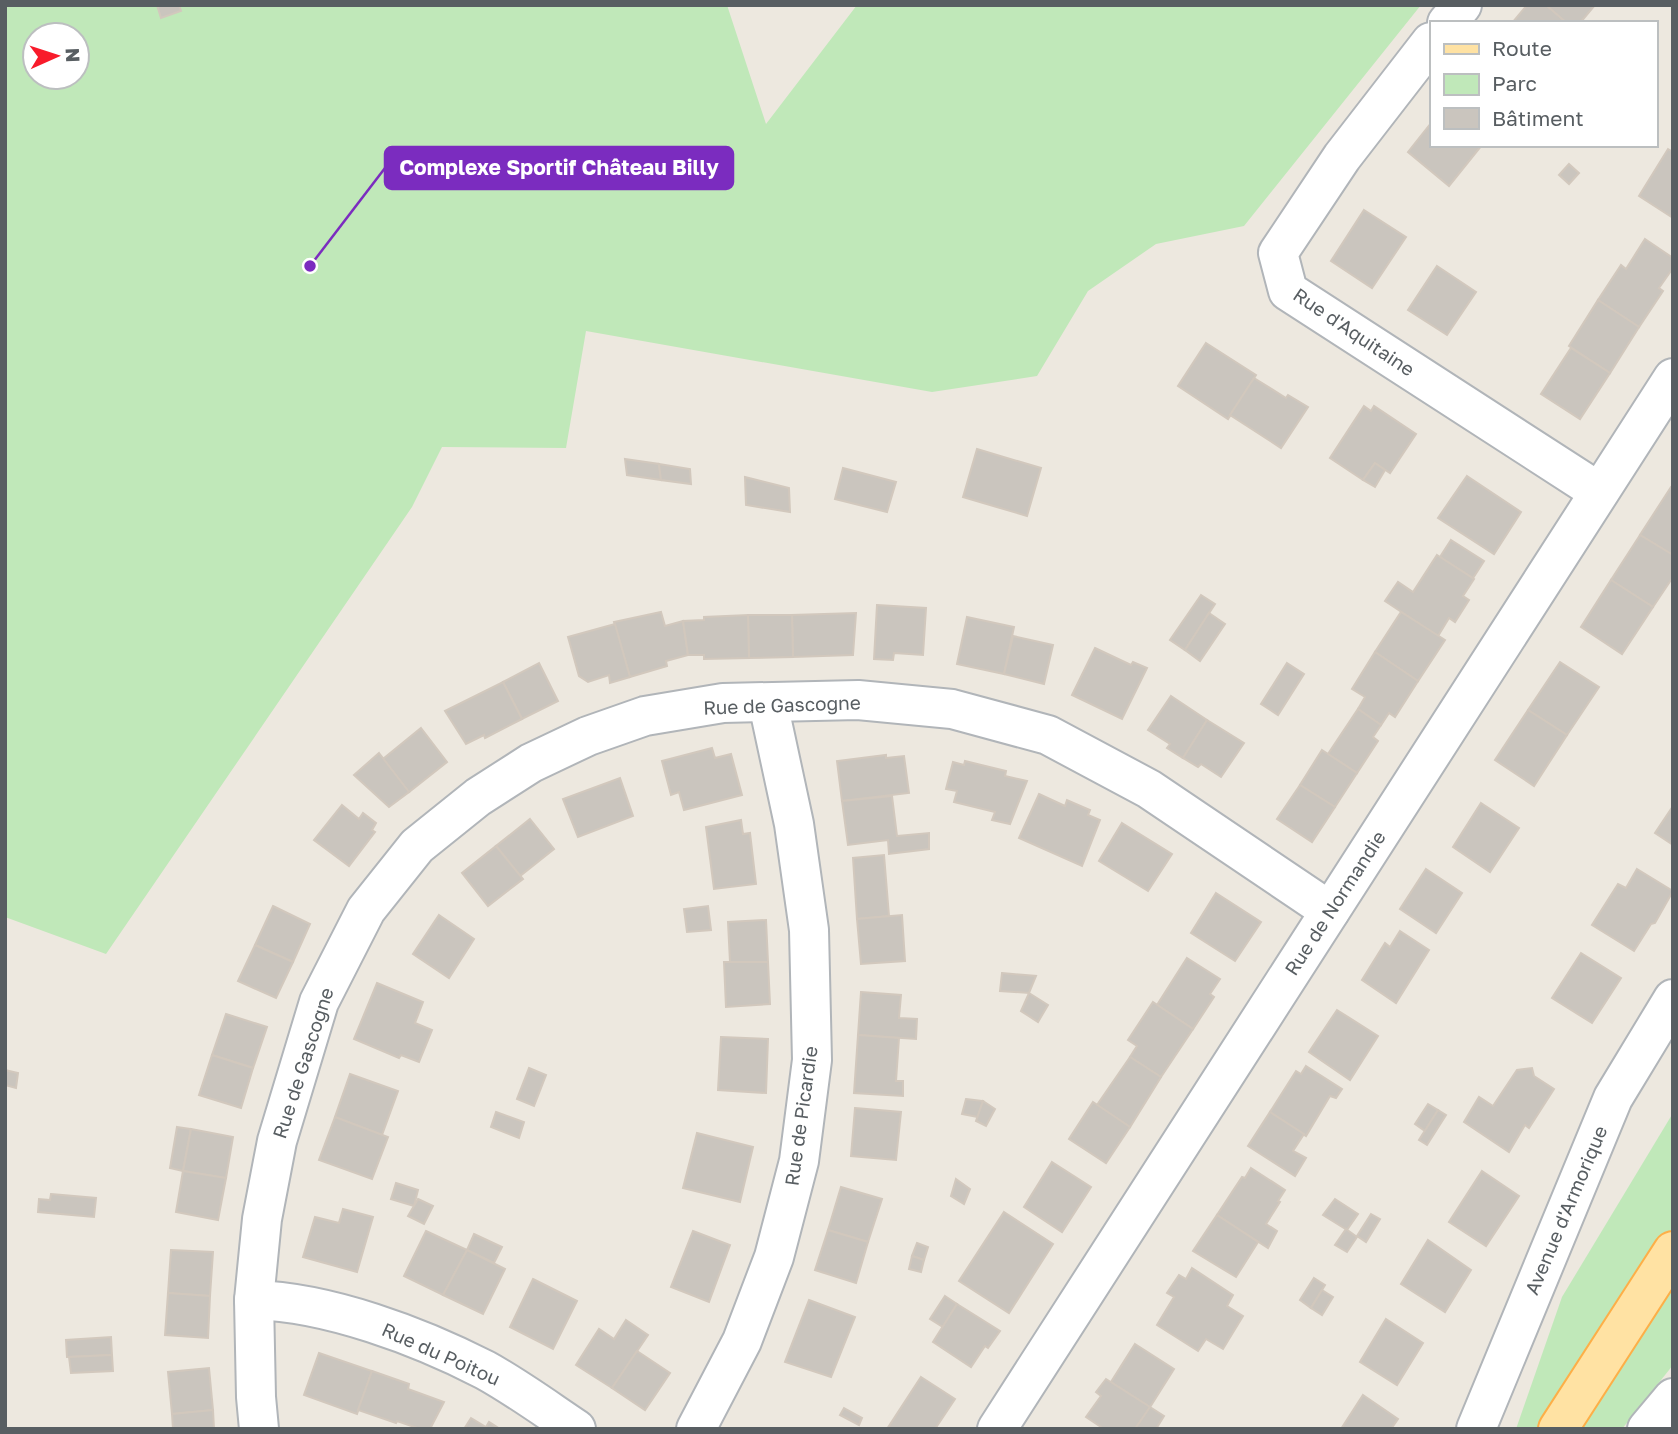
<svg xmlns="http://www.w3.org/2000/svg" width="1678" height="1434" font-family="'Golos Text',sans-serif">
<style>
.green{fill:#c0e8b9;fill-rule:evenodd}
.building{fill:#cac5be;stroke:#d2c8bd;stroke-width:2}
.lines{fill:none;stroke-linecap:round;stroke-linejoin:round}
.minor-casing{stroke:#b1b5b9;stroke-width:42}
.major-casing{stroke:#fdaf48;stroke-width:42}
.minor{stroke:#fff;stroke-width:38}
.major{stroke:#ffe2a3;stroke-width:38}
.labels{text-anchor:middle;stroke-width:6;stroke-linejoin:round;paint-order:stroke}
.street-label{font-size:19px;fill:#585e62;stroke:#fff}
.leader{fill:none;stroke:#7b2cbf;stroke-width:2.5}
.callout-dot{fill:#7b2cbf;stroke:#fff;stroke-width:2.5}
.callout{fill:#7b2cbf;stroke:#7b2cbf;stroke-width:2.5}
.callout-label{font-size:21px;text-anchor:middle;font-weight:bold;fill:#fff}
</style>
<rect width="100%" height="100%" fill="#ede8df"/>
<g class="green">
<path d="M5,5H727L766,124L857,5H1421L1244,226L1156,244L1088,291L1037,376L932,392L586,331L566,448L442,447L412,507L106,954L5,917ZM35,35H77V77H35Z"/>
<polygon points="1673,1113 1673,1365 1622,1429 1516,1429 1562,1297"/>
</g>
<g class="building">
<polygon points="157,5 179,5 181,11 161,18"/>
<polygon points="1527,5 1546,5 1567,23 1512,23"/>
<polygon points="1546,5 1595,5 1580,23 1567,23"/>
<polygon points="1431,123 1431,145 1482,145 1449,186 1408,152"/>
<polygon points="1668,149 1673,152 1673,218 1639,196"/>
<polygon points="1569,164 1579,173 1569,184 1559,175"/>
<polygon points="1364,210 1406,237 1372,288 1331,261"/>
<polygon points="1645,239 1673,258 1673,268 1659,288 1663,291 1639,327 1598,300 1621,265 1626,269"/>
<polygon points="1437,266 1476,292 1447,335 1408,310"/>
<polygon points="1598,300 1639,327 1610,373 1569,346"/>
<polygon points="1206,343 1256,375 1228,419 1178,386"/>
<polygon points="1571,348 1610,373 1580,419 1541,394"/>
<polygon points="1254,378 1286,398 1288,395 1308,407 1281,448 1230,415"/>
<polygon points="1364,406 1371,411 1374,406 1416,434 1390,473 1375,463 1363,480 1330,458"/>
<polygon points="977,449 1041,468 1027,516 963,497"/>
<polygon points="625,459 659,464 661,480 627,475"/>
<polygon points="1375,463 1385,470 1375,487 1363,480"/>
<polygon points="659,464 690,469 691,484 661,480"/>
<polygon points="843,468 896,482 887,512 835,499"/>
<polygon points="1467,476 1521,512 1494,554 1438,518"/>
<polygon points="745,477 789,488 790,512 746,505"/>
<polygon points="1671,487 1673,488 1673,555 1640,535"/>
<polygon points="1640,535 1673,555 1673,577 1653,607 1611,580"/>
<polygon points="1451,540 1484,561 1473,578 1440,557"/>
<polygon points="1437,555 1474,579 1463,596 1469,600 1455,622 1449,618 1438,636 1385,601 1398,582 1413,592"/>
<polygon points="1611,580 1653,607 1622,654 1581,627"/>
<polygon points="1201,595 1215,604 1185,650 1170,640"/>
<polygon points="877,605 926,608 923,655 894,653 893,660 874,659"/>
<polygon points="661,612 665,626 683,621 688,655 666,661 667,666 630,677 614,622"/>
<polygon points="1401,612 1445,640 1418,681 1375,652"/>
<polygon points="856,613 853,655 793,657 792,615"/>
<polygon points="1209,613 1225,624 1200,661 1185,650"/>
<polygon points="748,615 792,615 793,657 749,658"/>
<polygon points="748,615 749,658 704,659 704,655 688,655 683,621 704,620 704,617"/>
<polygon points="967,617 1014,627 1004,674 957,664"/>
<polygon points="615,624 630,677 610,683 609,675 588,682 579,676 568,637"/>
<polygon points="1013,636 1053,645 1044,684 1004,674"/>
<polygon points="1095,648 1131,665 1133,662 1147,668 1122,719 1072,695"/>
<polygon points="1375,652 1418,681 1395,717 1389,713 1381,725 1358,709 1365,697 1352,689"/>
<polygon points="1560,662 1599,687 1567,735 1528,710"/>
<polygon points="539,663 558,701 522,719 503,682"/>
<polygon points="1287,663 1304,674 1278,715 1261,704"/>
<polygon points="503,682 522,719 485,738 484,735 466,744 445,711"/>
<polygon points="1171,696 1207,720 1183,758 1167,748 1170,744 1148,730"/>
<polygon points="1358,709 1381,725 1373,737 1378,741 1357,773 1328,754"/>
<polygon points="1528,710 1567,735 1534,786 1495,760"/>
<polygon points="1207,720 1244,743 1221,777 1201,764 1198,767 1183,758"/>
<polygon points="421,728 447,762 409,792 383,759"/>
<polygon points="712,748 715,758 731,754 742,795 684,810 679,792 671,795 662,761"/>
<polygon points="1322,750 1357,773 1335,807 1300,785"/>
<polygon points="379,753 409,792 389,807 354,775"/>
<polygon points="886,755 886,758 904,756 909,793 842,801 837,761"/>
<polygon points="965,761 1006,771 1005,776 1027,781 1010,824 992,820 995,812 954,802 957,791 946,789 953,762 964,765"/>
<polygon points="620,778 633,816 578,837 563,799"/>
<polygon points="1300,785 1335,807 1312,842 1277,819"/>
<polygon points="1039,794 1065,806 1067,800 1090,810 1088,815 1100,820 1082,866 1019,838"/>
<polygon points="892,796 897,836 929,833 929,849 889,854 888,840 848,845 842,801"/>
<polygon points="1481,803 1519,828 1490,872 1453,847"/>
<polygon points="342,805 359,819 363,813 376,823 372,830 375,832 349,866 314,840"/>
<polygon points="1673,806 1673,845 1655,833"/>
<polygon points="530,819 554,849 520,876 496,846"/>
<polygon points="741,820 743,834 750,833 756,884 714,889 706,827"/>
<polygon points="1122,823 1172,854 1148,891 1099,861"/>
<polygon points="496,846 523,879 488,906 462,873"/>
<polygon points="884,855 889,916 857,919 853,858"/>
<polygon points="1426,869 1462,893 1436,933 1400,909"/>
<polygon points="1637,869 1673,891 1655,923 1651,924 1634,951 1592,925 1618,884 1626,888"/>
<polygon points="1216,893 1261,922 1235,961 1191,933"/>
<polygon points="273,906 310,924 293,962 255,945"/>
<polygon points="708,906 711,930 687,932 684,909"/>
<polygon points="439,915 474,939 449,978 413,954"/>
<polygon points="902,915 905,961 861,964 857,919"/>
<polygon points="766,920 768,962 730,962 728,922"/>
<polygon points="1400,931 1429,950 1396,1003 1362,980 1385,943 1390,947"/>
<polygon points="255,945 293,962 276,998 238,981"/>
<polygon points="1581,953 1621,978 1592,1023 1552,998"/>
<polygon points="1187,958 1220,979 1210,994 1214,997 1193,1029 1157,1005"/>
<polygon points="724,962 768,962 770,1004 726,1007"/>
<polygon points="1002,973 1036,976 1029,993 1000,991"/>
<polygon points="377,983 423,1002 415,1023 432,1030 419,1062 401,1055 399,1058 354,1039"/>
<polygon points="861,992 901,995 899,1018 917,1019 916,1039 858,1035"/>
<polygon points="1029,993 1048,1005 1038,1022 1021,1011"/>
<polygon points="1153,1002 1193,1029 1161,1077 1130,1057 1137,1046 1128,1040"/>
<polygon points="1337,1010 1378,1036 1350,1080 1309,1052"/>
<polygon points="226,1014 267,1027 253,1068 212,1055"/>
<polygon points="858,1035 899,1038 896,1081 903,1081 903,1096 854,1093"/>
<polygon points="721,1037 768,1039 766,1093 718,1090"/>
<polygon points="212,1055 253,1068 241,1108 199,1095"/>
<polygon points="1130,1057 1161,1077 1130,1127 1097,1105"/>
<polygon points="1306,1066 1342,1089 1336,1098 1330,1096 1306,1136 1270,1112 1296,1071 1301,1074"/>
<polygon points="529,1068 546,1075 534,1106 517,1099"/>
<polygon points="1532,1068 1534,1076 1554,1089 1529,1128 1525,1125 1509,1152 1464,1122 1479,1097 1493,1106 1517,1070"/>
<polygon points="5,1070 18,1073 16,1088 5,1085"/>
<polygon points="350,1074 398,1091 382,1135 335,1117"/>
<polygon points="966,1099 983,1101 978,1117 962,1114"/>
<polygon points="983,1101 995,1109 986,1126 976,1121"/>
<polygon points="1093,1102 1130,1127 1106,1163 1069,1139"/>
<polygon points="1428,1104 1438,1110 1425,1131 1415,1124"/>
<polygon points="855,1108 901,1112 896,1160 851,1156"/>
<polygon points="1438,1110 1446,1115 1427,1145 1419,1140"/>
<polygon points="496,1112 524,1122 519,1138 491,1127"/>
<polygon points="1270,1112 1304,1134 1293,1151 1306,1158 1295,1176 1248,1146"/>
<polygon points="335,1117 388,1137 372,1179 319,1160"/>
<polygon points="177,1127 191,1129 183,1171 170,1168"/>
<polygon points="191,1129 233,1137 226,1178 183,1171"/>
<polygon points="697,1133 753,1147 740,1202 683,1188"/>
<polygon points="1052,1162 1091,1187 1062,1232 1024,1207"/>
<polygon points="1251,1168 1285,1190 1278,1201 1280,1202 1266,1224 1277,1231 1268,1248 1217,1215 1242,1177 1245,1178"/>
<polygon points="183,1171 226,1178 218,1220 176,1212"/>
<polygon points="1482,1171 1519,1196 1486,1246 1449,1222"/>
<polygon points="956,1179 970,1189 964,1204 951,1196"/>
<polygon points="396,1183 418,1190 414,1206 391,1199"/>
<polygon points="841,1187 882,1199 868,1242 828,1230"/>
<polygon points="51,1194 96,1198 94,1217 38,1212 39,1199 50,1200"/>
<polygon points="418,1199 433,1206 424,1224 408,1216"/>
<polygon points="1335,1199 1358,1214 1347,1230 1323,1215"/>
<polygon points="343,1209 373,1217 357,1272 303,1257 315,1217 339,1223"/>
<polygon points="1004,1212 1053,1244 1009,1313 959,1281"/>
<polygon points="1371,1214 1380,1219 1366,1242 1357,1236"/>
<polygon points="1217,1215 1258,1242 1236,1277 1193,1251"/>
<polygon points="1346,1229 1357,1237 1347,1252 1335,1245"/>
<polygon points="828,1230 868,1242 856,1283 815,1270"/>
<polygon points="426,1231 467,1250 443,1295 404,1276"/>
<polygon points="693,1231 730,1245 709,1302 671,1287"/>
<polygon points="474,1234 502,1247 494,1263 467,1250"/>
<polygon points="1428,1240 1471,1270 1445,1312 1401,1284"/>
<polygon points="917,1243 928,1247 924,1260 912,1256"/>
<polygon points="171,1250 213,1252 210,1296 168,1293"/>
<polygon points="467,1250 505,1269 483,1314 443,1295"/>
<polygon points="912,1256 924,1260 921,1272 909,1269"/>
<polygon points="1192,1268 1233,1295 1227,1306 1243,1316 1223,1349 1206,1339 1198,1351 1157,1325 1174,1297 1167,1293 1179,1275 1186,1279"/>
<polygon points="1314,1278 1325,1285 1311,1308 1300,1300"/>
<polygon points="533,1279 577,1301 553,1349 510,1327"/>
<polygon points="1322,1290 1333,1297 1322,1315 1311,1308"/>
<polygon points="168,1293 210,1296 208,1338 165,1335"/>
<polygon points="945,1296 957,1304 943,1327 930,1319"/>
<polygon points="809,1300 855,1317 831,1377 785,1362"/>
<polygon points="957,1304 1000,1331 988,1348 985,1346 971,1367 933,1342"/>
<polygon points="1386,1319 1423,1343 1397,1385 1360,1362"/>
<polygon points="626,1320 648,1335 612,1388 576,1365 599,1329 614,1339"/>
<polygon points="111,1337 112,1355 67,1357 66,1340"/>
<polygon points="1135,1344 1174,1369 1150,1407 1111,1382"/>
<polygon points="637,1351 670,1373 645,1410 612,1388"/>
<polygon points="319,1353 372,1371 357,1414 304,1395"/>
<polygon points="112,1355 113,1371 71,1373 69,1357"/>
<polygon points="209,1368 213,1410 172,1414 168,1372"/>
<polygon points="372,1371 409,1384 408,1389 444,1402 430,1429 420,1429 397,1421 396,1423 358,1410"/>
<polygon points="921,1377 955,1399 935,1429 887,1429"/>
<polygon points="1106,1379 1150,1407 1135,1429 1104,1429 1086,1417 1101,1396 1096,1392"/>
<polygon points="1363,1395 1398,1419 1391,1429 1341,1429"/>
<polygon points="1150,1407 1164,1416 1156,1429 1135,1429"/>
<polygon points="844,1408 862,1418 859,1425 840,1415"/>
<polygon points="213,1410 214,1429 173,1429 172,1414"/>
<polygon points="471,1418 486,1427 489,1422 500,1429 464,1429"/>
</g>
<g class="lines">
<g class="minor-casing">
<g id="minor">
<polyline points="1447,23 1462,5"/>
<polyline points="1431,42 1342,157 1278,253 1288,291 1599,492"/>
<path d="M254,1300C328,1302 419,1336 485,1370C516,1387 546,1409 576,1429"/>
<polyline points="259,1429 256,1397 254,1300 262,1219 277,1141 319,1002 366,910 417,846 478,797 531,763 588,736 645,716 723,703 858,700 952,709 1048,735 1149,789 1330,911"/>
<polyline points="696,1429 742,1341 774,1257 799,1161 812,1060 809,930 794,824 768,703"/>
<polyline points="997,1429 1673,378"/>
<polyline points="1476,1429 1613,1098 1673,999"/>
<polyline points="1647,1429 1673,1398"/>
</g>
</g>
<g class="major-casing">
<polyline id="major" points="1558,1429 1673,1251"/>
</g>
<use href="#minor" class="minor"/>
<use href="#major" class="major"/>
</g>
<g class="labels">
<g class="street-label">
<text transform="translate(1354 332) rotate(34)" y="7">Rue d'Aquitaine</text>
<text transform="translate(782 705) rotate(-2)" y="7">Rue de Gascogne</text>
<text transform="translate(1335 903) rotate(-57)" y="7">Rue de Normandie</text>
<text transform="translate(303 1063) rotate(-72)" y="7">Rue de Gascogne</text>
<text transform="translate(801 1116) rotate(-82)" y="7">Rue de Picardie</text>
<text transform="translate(1566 1210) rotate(-67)" y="7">Avenue d'Armorique</text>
<text transform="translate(441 1354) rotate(24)" y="7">Rue du Poitou</text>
</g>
</g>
<path class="leader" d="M310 266L385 168"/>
<circle class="callout-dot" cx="310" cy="266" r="7"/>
<rect class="callout" x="385" y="147" width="348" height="42" rx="7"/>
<g class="callout-label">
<text x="559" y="175">Complexe Sportif Château Billy</text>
</g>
<rect width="1678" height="1434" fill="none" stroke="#585e62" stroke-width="14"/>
<rect x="1430" y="21" width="228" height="126" fill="#ffffff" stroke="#bcbfc0" stroke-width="2"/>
<rect x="1444" y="44" width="35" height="10" fill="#ffe2a3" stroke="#bcbfc0" stroke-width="2"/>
<text x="1492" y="56" font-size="21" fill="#585e62">Route</text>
<rect x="1444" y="74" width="35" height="21" fill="#c0e8b9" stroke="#bcbfc0" stroke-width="2"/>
<text x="1492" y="91" font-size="21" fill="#585e62">Parc</text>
<rect x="1444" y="108" width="35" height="21" fill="#cac5be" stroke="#bcbfc0" stroke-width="2"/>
<text x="1492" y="126" font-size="21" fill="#585e62">Bâtiment</text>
<g transform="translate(56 56) rotate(87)"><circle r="33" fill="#ffffff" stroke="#bcbfc0" stroke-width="2"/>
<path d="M0-5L12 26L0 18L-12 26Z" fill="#f81b2b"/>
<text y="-10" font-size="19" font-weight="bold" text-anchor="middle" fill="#585e62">N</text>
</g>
</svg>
